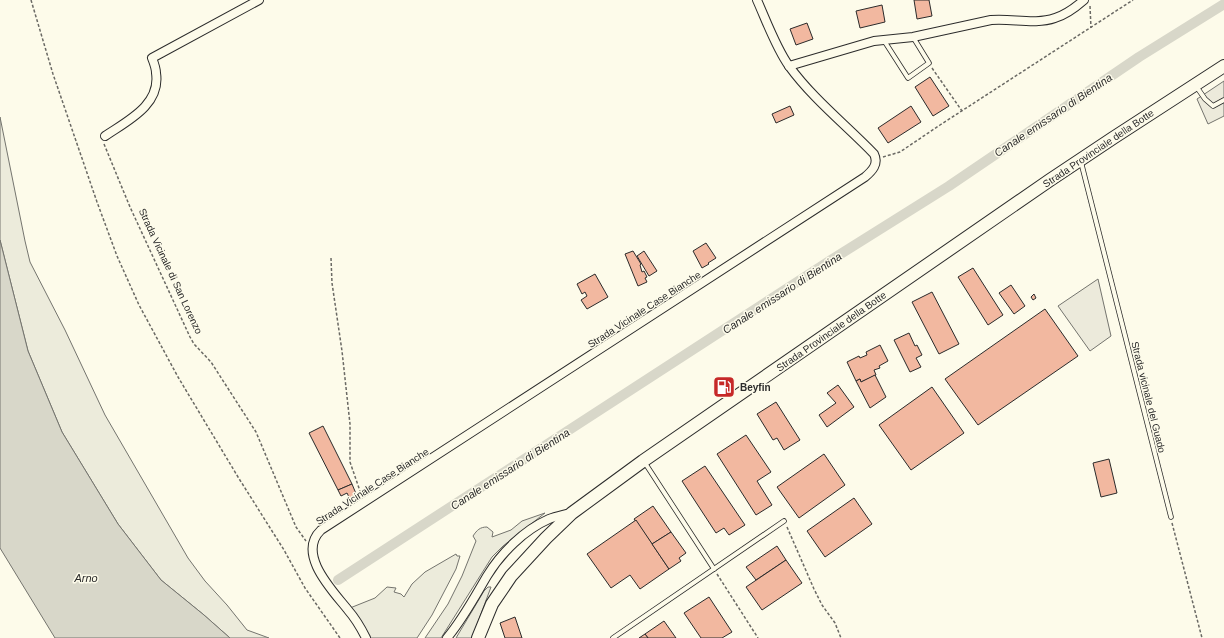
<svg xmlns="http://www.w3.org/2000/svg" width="1224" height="638" font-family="Helvetica,sans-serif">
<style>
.green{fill:#ecebdb;stroke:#74746e}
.parking{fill:#eceadb;stroke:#74746e}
.water{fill:#d8d7c9;stroke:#74746e}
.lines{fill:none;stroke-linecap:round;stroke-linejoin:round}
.canal{stroke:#d8d7c9;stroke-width:10}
.building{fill:#f2b8a0;stroke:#2b2b2b}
.service-casing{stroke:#2b2b2b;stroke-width:5.5}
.minor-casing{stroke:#2b2b2b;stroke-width:10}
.secondary-casing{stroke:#2b2b2b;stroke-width:14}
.path{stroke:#6a6964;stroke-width:1.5;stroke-dasharray:3 2;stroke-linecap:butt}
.service{stroke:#fdfbea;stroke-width:4}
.minor{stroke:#fdfbea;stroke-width:8}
.secondary{stroke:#fdfbea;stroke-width:12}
.labels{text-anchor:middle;stroke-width:3;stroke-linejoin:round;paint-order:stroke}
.street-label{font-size:10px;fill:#2b2b2b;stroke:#fdfbea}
.poi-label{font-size:10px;font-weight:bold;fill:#2b2b2b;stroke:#fdfbea;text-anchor:start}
.water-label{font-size:11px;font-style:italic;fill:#2b2b2b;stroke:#fdfbea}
</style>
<rect width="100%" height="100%" fill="#fdfbea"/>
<g class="green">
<polygon points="0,117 25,241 30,262 65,330 105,415 188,558 205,581 227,605 247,630 269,638 230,638 204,615 161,580 118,524 62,432 28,351 0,240"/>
<path d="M545,513L503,546L492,557L441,638H425L448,604L462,576L476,541L473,536C477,530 480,527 487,527L493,532L492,537L511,530L522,521Z"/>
<polygon points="456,554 457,556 460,556 456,569 432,615 417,638 370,638 350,608 375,598 387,587 396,588 394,592 401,594 404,597 412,584 425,572"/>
<polygon points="488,587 491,587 472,638 456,638 484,591"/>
</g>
<g class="parking">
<polygon points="1224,81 1224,116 1208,124 1197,99"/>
<polygon points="1098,279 1111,336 1090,351 1058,306"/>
</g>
<polygon class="water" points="0,240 28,351 62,432 118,524 161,580 204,615 230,638 55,638 0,548"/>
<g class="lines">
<polyline class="canal" points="338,580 831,260 949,186 1139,57 1224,4"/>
</g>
<g class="building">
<polygon points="914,0 929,0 932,16 917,19"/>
<polygon points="882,5 885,22 860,28 856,11"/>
<polygon points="807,23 813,39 796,45 790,29"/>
<polygon points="930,77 949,106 933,116 915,87"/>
<polygon points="790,106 794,115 776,123 772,114"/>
<polygon points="911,106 921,122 888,143 878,128"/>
<polygon points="706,243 716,258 708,263 709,264 702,268 693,251"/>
<polygon points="633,251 641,264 640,265 642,272 644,271 647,277 645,278 647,282 638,286 625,254"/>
<polygon points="644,251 657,271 649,276 637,256"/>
<polygon points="973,268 1003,315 988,325 958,277"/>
<polygon points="595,274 608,297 587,309 581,300 587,296 585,292 582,294 577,284"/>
<polygon points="1011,285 1025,306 1014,314 999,293"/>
<polygon points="932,292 959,344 939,354 912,302"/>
<polygon points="1034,294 1036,298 1033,300 1031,297"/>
<polygon points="1045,309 1078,356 978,425 945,379"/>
<polygon points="909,333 915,346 917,345 922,355 916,358 921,367 910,372 894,340"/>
<polygon points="880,345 888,361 879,366 880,368 874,370 876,375 861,382 860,379 856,381 847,362 859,356 860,358 867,355 866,352"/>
<polygon points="875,375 886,397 870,408 856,381 860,379 861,382"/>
<polygon points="727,383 732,390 724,396 719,390"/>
<polygon points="838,385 854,407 827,427 819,415 836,403 827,393"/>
<polygon points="932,387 964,433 911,470 879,425"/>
<polygon points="776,402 800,440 784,450 777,438 773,440 757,414"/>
<polygon points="323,426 352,484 338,490 309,433"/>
<polygon points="746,435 771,472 757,481 772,505 756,515 717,454"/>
<polygon points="824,454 845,485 799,518 777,487"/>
<polygon points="1109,459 1117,493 1101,497 1093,463"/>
<polygon points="705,466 745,525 729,535 724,528 716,533 682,481"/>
<polygon points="352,484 357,496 350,499 347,493 341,496 338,490"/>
<polygon points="854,498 872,524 825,557 807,531"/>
<polygon points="653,506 671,532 652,544 634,519"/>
<polygon points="636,520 669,569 640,589 630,575 611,588 587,554"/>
<polygon points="671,532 686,553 679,558 681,561 669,569 652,544"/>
<polygon points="777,546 786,560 756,580 746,567"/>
<polygon points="786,560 802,583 762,610 746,587"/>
<polygon points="709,597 732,632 722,638 701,638 684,613"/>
<polygon points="515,617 522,638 505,638 500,623"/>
<polygon points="664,621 676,638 648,638 645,634"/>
<polygon points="645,634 648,638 639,638"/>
</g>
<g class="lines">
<g class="service-casing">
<g id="service">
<polyline points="883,39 908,78 929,63 913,37"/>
<polyline points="1196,86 1205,99 1213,106 1224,100"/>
<polyline points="1081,162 1171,517"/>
<polyline points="645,463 714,569"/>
<polyline points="613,638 784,521"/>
</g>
</g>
<g class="minor-casing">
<g id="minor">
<path d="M789,66L874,41L913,37L991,20C1012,18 1035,25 1055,18C1065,15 1076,7 1084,0"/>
<path d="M105,136C127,121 161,105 156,73C156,68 154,63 152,58L259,0"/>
<path d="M366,638C361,628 355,618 348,610C333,591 296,554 321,530L865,177C872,171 879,164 874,154C846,125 813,99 789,66C776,48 766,20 757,0"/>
<path d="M447,638C463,619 474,598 487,576C501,553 524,530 549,519C556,516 563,515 570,513"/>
</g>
</g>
<g class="secondary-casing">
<polyline id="secondary" points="478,638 492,604 511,576 546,538 572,513 643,461 1050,180 1113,138 1224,66"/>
</g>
<g class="path">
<polyline points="31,0 53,74 97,202 117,256 139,305 178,377 238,477 284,550 305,588 340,638"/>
<polyline points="1090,6 1091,28"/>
<polyline points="932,68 962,111"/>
<polyline points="104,144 130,207 190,337 194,344 211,362 256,432 296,527 306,541"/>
<polyline points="883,157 900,152 940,125 1133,0"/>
<polyline points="331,258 332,283 342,351 350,424 350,462 361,494"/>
<polyline points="1172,523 1202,638"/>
<polyline points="787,527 814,589 822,605 835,623 841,638"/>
<polyline points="717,574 758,638"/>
</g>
<use href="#service" class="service"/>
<use href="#minor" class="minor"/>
<use href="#secondary" class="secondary"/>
</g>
<defs>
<g id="fuel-square" transform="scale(1.15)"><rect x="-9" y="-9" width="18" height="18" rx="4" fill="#c62828" stroke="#fdfbea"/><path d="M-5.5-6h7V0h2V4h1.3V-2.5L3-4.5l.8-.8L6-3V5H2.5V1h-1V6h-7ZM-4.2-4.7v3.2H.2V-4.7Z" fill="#fff"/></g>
</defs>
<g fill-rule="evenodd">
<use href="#fuel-square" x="724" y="387"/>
</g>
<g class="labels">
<g class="street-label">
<text transform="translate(1098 148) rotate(-34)" y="4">Strada Provinciale della Botte</text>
<text transform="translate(171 271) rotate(65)" y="4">Strada Vicinale di San Lorenzo</text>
<text transform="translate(644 309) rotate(-33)" y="4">Strada Vicinale Case Bianche</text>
<text transform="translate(831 331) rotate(-35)" y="4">Strada Provinciale della Botte</text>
<text transform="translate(1149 397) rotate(76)" y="4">Strada vicinale del Guado</text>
<text transform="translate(372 486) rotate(-33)" y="4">Strada Vicinale Case Bianche</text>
</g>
<g class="poi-label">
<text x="740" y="391">Beyfin</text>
</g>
<g class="water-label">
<text transform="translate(1053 115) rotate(-34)" y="4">Canale emissario di Bientina</text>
<text transform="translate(782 293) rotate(-33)" y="4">Canale emissario di Bientina</text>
<text transform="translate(510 469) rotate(-33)" y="4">Canale emissario di Bientina</text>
<text x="86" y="582">Arno</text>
</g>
</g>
</svg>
